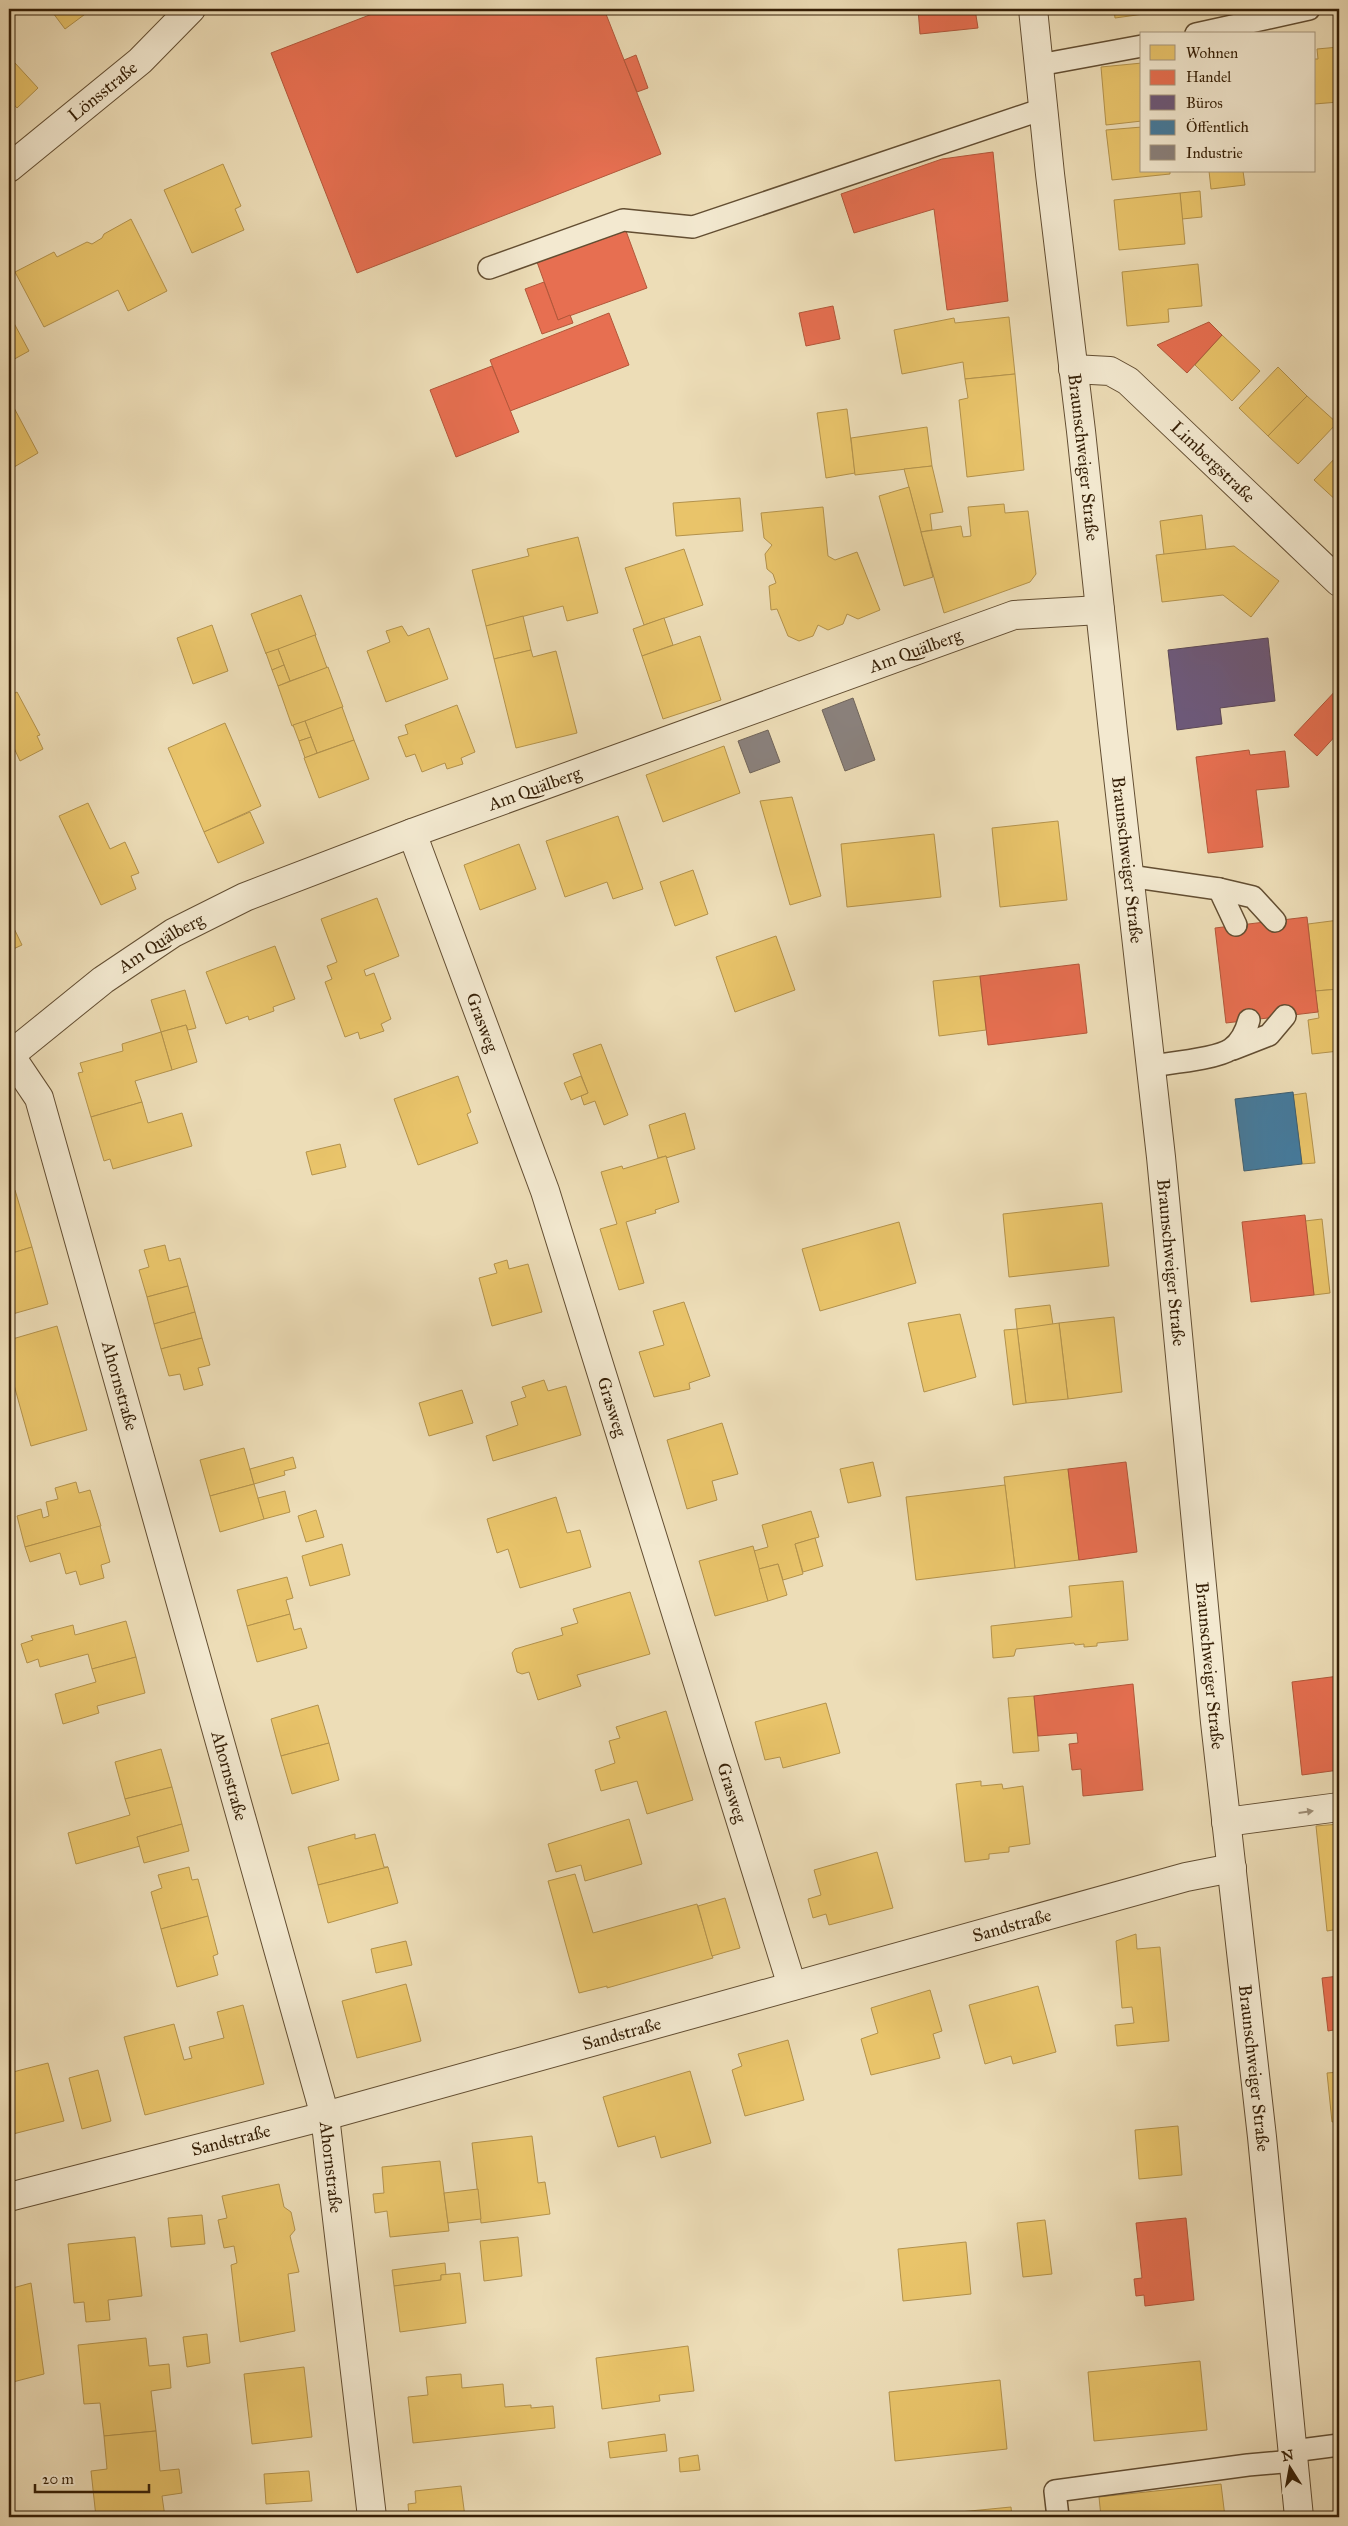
<svg xmlns="http://www.w3.org/2000/svg" width="1348" height="2526" font-family="'IM FELL Great Primer',serif">
<style>
.homes{fill:#e9c46a;stroke:#b3924c}
.shops{fill:#e76f51;stroke:#b2573a}
.offices{fill:#6d597a;stroke:#5c4857}
.public{fill:#457b9d;stroke:#405f70}
.industry{fill:#8a817c;stroke:#706459}
.lines{fill:none;stroke-linecap:round;stroke-linejoin:round}
.service-casing{stroke:#634e32;stroke-width:24}
.minor-casing{stroke:#634e32;stroke-width:30}
.tertiary-casing{stroke:#634e32;stroke-width:30}
.service{stroke:#f3e9d0;stroke-width:21}
.minor{stroke:#f3e9d0;stroke-width:28}
.tertiary{stroke:#f3e9d0;stroke-width:28}
.oneway{fill:#9e8e75}
.labels{text-anchor:middle;stroke-width:5;stroke-linejoin:round;paint-order:stroke}
.street-label{font-size:18px;fill:#351f06;stroke:#f3e9d0}
</style>
<rect width="100%" height="100%" fill="#edddb7"/>
<filter id="stains"><feTurbulence type="fractalNoise" baseFrequency=".004" numOctaves="4"/><feColorMatrix values="0 0 0 0 .2 0 0 0 0 .09 0 0 0 0 .02 0 0 0 .5 -.17"/></filter>
<radialGradient id="worn" r=".72"><stop offset=".6" stop-color="#630" stop-opacity="0"/><stop offset="1" stop-color="#630" stop-opacity=".3"/></radialGradient>
<g class="homes">
<polygon points="50,9 92,9 65,29"/>
<polygon points="1114,9 1180,9 1115,18"/>
<polygon points="1339,47 1339,102 1314,104 1314,59 1318,59 1317,49"/>
<polygon points="15,63 38,88 17,108 9,99 9,69"/>
<polygon points="1142,63 1142,121 1106,125 1101,67"/>
<polygon points="1142,127 1142,171 1170,171 1170,174 1112,180 1106,130"/>
<polygon points="223,164 241,206 235,209 244,230 192,253 164,190"/>
<polygon points="1209,171 1243,171 1245,185 1211,189"/>
<polygon points="1200,191 1202,217 1182,219 1180,193"/>
<polygon points="1180,193 1185,244 1119,250 1114,200"/>
<polygon points="131,219 167,291 128,311 118,290 44,327 15,272 54,252 57,257 87,242 92,244 102,238 104,234"/>
<polygon points="1198,264 1202,306 1168,309 1169,322 1127,326 1122,272"/>
<polygon points="9,314 29,351 9,362"/>
<polygon points="1009,317 1015,374 965,379 963,362 902,374 894,330 954,318 955,323"/>
<polygon points="1222,335 1260,371 1232,401 1195,365"/>
<polygon points="1278,367 1307,396 1268,436 1239,408"/>
<polygon points="1015,374 1024,470 967,477 959,400 968,398 965,379"/>
<polygon points="1307,396 1337,423 1298,464 1268,436"/>
<polygon points="12,404 38,453 9,470 9,406"/>
<polygon points="847,409 855,473 826,478 817,413"/>
<polygon points="927,427 932,466 855,475 851,438"/>
<polygon points="1339,454 1339,503 1314,480"/>
<polygon points="932,466 943,512 930,514 932,530 921,532 904,469"/>
<polygon points="909,487 933,577 904,586 879,496"/>
<polygon points="740,498 743,531 676,536 673,503"/>
<polygon points="1004,504 1005,513 1028,511 1036,574 1030,582 944,613 921,532 961,526 963,537 971,536 968,507"/>
<polygon points="823,507 828,556 835,560 857,552 880,610 858,619 847,614 843,624 828,630 818,625 813,636 799,641 788,636 777,609 771,610 769,586 776,583 773,574 767,569 765,554 772,545 764,538 761,513"/>
<polygon points="1202,515 1206,550 1164,555 1160,521"/>
<polygon points="578,537 598,613 567,621 563,606 486,626 472,570 529,556 527,549"/>
<polygon points="1234,546 1279,581 1251,617 1223,595 1162,602 1156,555"/>
<polygon points="684,549 703,605 644,625 625,568"/>
<polygon points="301,595 316,635 266,654 251,614"/>
<polygon points="523,616 531,650 494,659 486,626"/>
<polygon points="664,618 673,645 642,656 633,629"/>
<polygon points="212,625 228,671 193,684 177,638"/>
<polygon points="402,626 408,636 429,628 448,679 386,702 367,651 390,642 386,631"/>
<polygon points="315,635 327,668 290,681 278,649"/>
<polygon points="700,636 721,700 663,719 642,656"/>
<polygon points="278,649 284,665 272,670 266,653"/>
<polygon points="531,650 533,657 556,651 577,733 516,748 494,659"/>
<polygon points="284,665 290,681 278,686 272,670"/>
<polygon points="328,667 343,707 292,726 278,686"/>
<polygon points="17,692 40,735 37,736 43,749 20,761 14,748 9,751 9,696"/>
<polygon points="457,705 475,752 461,758 463,764 447,769 445,763 422,772 415,754 406,757 398,737 408,734 405,725"/>
<polygon points="342,707 354,740 317,753 305,721"/>
<polygon points="305,721 311,737 299,741 293,725"/>
<polygon points="225,723 261,806 204,832 168,748"/>
<polygon points="311,737 317,753 305,758 299,741"/>
<polygon points="354,740 369,779 319,798 304,758"/>
<polygon points="724,746 740,793 663,822 646,775"/>
<polygon points="792,797 821,896 790,905 760,801"/>
<polygon points="88,803 110,849 125,842 139,873 131,876 136,889 101,905 59,816"/>
<polygon points="250,812 264,843 218,863 204,832"/>
<polygon points="618,816 643,889 613,899 607,882 565,897 546,841"/>
<polygon points="1058,821 1067,900 1000,907 992,828"/>
<polygon points="934,834 941,897 847,907 841,844"/>
<polygon points="519,844 536,889 480,910 464,865"/>
<polygon points="693,870 708,914 675,926 660,882"/>
<polygon points="377,898 399,956 364,970 366,976 374,973 391,1019 381,1024 384,1031 360,1039 358,1032 345,1037 325,982 332,979 327,966 337,962 321,919"/>
<polygon points="9,918 22,945 9,951"/>
<polygon points="1339,920 1339,989 1315,991 1308,924"/>
<polygon points="776,936 795,990 735,1012 716,957"/>
<polygon points="275,946 295,999 273,1007 274,1011 249,1020 248,1016 226,1024 206,972"/>
<polygon points="980,976 986,1030 939,1036 933,981"/>
<polygon points="1339,989 1339,1051 1312,1054 1308,1020 1319,1018 1315,991"/>
<polygon points="185,990 196,1028 188,1030 186,1025 161,1032 151,1000"/>
<polygon points="186,1025 197,1062 172,1070 161,1032"/>
<polygon points="161,1032 172,1070 135,1081 142,1102 91,1117 78,1073 83,1072 80,1063 123,1051 122,1044"/>
<polygon points="601,1044 628,1115 604,1125 595,1101 584,1105 581,1096 588,1093 573,1054"/>
<polygon points="458,1076 471,1112 467,1114 478,1143 418,1165 394,1099"/>
<polygon points="581,1076 588,1093 571,1100 564,1083"/>
<polygon points="1306,1093 1315,1163 1302,1164 1293,1095"/>
<polygon points="142,1102 148,1123 182,1113 192,1146 113,1169 110,1159 104,1161 91,1117"/>
<polygon points="685,1113 695,1149 666,1158 666,1156 658,1158 649,1125"/>
<polygon points="340,1144 346,1167 312,1175 306,1152"/>
<polygon points="666,1156 679,1202 655,1210 656,1213 626,1222 644,1283 619,1290 600,1229 617,1224 601,1172 622,1166 623,1169"/>
<polygon points="15,1190 32,1247 9,1254 9,1192"/>
<polygon points="1102,1203 1109,1266 1009,1277 1003,1214"/>
<polygon points="1322,1219 1330,1293 1314,1295 1305,1221"/>
<polygon points="899,1222 916,1283 820,1311 802,1249"/>
<polygon points="165,1245 169,1261 180,1258 188,1286 147,1297 139,1270 149,1267 144,1250"/>
<polygon points="32,1247 48,1304 9,1315 9,1254"/>
<polygon points="507,1260 509,1269 528,1264 542,1312 492,1326 479,1278 497,1273 494,1264"/>
<polygon points="188,1286 195,1312 154,1324 147,1297"/>
<polygon points="684,1302 710,1376 689,1383 690,1389 654,1397 639,1352 664,1345 653,1311"/>
<polygon points="1050,1305 1053,1325 1017,1329 1015,1309"/>
<polygon points="195,1312 202,1338 161,1349 154,1324"/>
<polygon points="960,1314 976,1377 924,1392 908,1323"/>
<polygon points="1114,1317 1122,1392 1068,1399 1059,1323"/>
<polygon points="1059,1323 1068,1399 1026,1403 1017,1329"/>
<polygon points="57,1326 87,1430 31,1446 9,1367 9,1340"/>
<polygon points="1017,1329 1026,1403 1013,1405 1004,1330"/>
<polygon points="202,1338 210,1365 198,1368 203,1385 184,1390 180,1374 169,1376 161,1349"/>
<polygon points="544,1380 548,1391 566,1386 581,1435 493,1461 486,1436 518,1425 511,1402 526,1397 522,1387"/>
<polygon points="462,1390 473,1423 429,1436 419,1403"/>
<polygon points="722,1423 738,1474 712,1481 717,1500 687,1509 667,1440"/>
<polygon points="244,1448 254,1484 210,1496 200,1460"/>
<polygon points="293,1457 296,1468 284,1471 285,1475 254,1484 250,1469"/>
<polygon points="873,1462 881,1496 848,1503 840,1469"/>
<polygon points="1068,1469 1079,1560 1015,1568 1004,1477"/>
<polygon points="76,1482 79,1493 90,1490 101,1526 25,1547 17,1516 41,1509 43,1518 49,1516 46,1502 58,1499 55,1488"/>
<polygon points="254,1484 264,1519 220,1532 210,1496"/>
<polygon points="1005,1485 1015,1568 916,1580 906,1497"/>
<polygon points="285,1491 290,1512 264,1519 258,1498"/>
<polygon points="556,1497 567,1533 580,1530 591,1567 520,1588 508,1549 497,1553 487,1519"/>
<polygon points="316,1510 324,1537 306,1542 298,1516"/>
<polygon points="811,1511 819,1537 795,1544 803,1574 783,1580 778,1564 759,1569 754,1551 768,1547 762,1525"/>
<polygon points="100,1526 110,1562 101,1565 104,1578 80,1585 76,1571 66,1574 60,1553 30,1562 25,1547"/>
<polygon points="815,1538 823,1566 803,1572 795,1544"/>
<polygon points="342,1544 350,1575 310,1586 302,1556"/>
<polygon points="753,1546 768,1601 715,1616 699,1561"/>
<polygon points="778,1564 787,1595 768,1601 759,1569"/>
<polygon points="287,1577 293,1598 286,1600 290,1614 247,1626 237,1590"/>
<polygon points="1123,1581 1128,1640 1097,1643 1097,1646 1084,1647 1084,1644 1075,1645 1074,1643 1016,1649 1014,1656 993,1658 991,1626 1072,1617 1069,1586"/>
<polygon points="630,1592 650,1654 577,1675 581,1686 538,1700 529,1672 522,1674 517,1672 512,1653 515,1649 563,1635 561,1628 578,1623 573,1609"/>
<polygon points="290,1614 294,1630 301,1628 307,1648 257,1662 247,1626"/>
<polygon points="126,1621 136,1657 92,1669 88,1654 40,1667 38,1659 27,1663 21,1644 33,1640 31,1636 73,1625 75,1635"/>
<polygon points="136,1657 145,1693 97,1706 99,1713 63,1724 55,1694 96,1682 92,1669"/>
<polygon points="1034,1696 1039,1751 1013,1753 1008,1698"/>
<polygon points="826,1703 840,1753 783,1768 780,1757 765,1760 755,1722"/>
<polygon points="318,1705 329,1743 281,1756 271,1719"/>
<polygon points="666,1711 693,1800 647,1814 637,1781 601,1791 595,1770 615,1763 609,1741 620,1738 616,1727"/>
<polygon points="329,1743 339,1780 292,1794 281,1756"/>
<polygon points="161,1749 172,1787 125,1799 115,1762"/>
<polygon points="981,1781 981,1786 1002,1784 1003,1789 1023,1786 1030,1844 1009,1847 1009,1852 989,1854 989,1859 965,1862 956,1784"/>
<polygon points="172,1787 182,1824 137,1837 140,1846 76,1864 68,1833 130,1815 125,1799"/>
<polygon points="629,1819 642,1864 585,1881 581,1865 556,1872 548,1844"/>
<polygon points="182,1824 189,1851 144,1863 137,1837"/>
<polygon points="1339,1824 1339,1929 1327,1931 1316,1826"/>
<polygon points="355,1834 355,1839 375,1834 384,1867 388,1867 318,1885 308,1847"/>
<polygon points="877,1852 893,1908 829,1925 826,1914 813,1918 808,1899 821,1895 814,1870"/>
<polygon points="189,1867 192,1880 198,1879 208,1916 161,1929 151,1892 162,1888 158,1875"/>
<polygon points="388,1867 398,1903 328,1923 318,1885"/>
<polygon points="575,1874 593,1933 697,1904 713,1958 607,1988 607,1986 579,1993 548,1881"/>
<polygon points="725,1898 740,1948 712,1956 698,1906"/>
<polygon points="208,1916 218,1954 213,1956 218,1975 177,1987 161,1929"/>
<polygon points="1136,1934 1137,1949 1160,1947 1169,2041 1117,2046 1115,2025 1134,2023 1132,2007 1122,2008 1116,1941"/>
<polygon points="406,1941 412,1965 376,1973 371,1949"/>
<polygon points="406,1984 421,2041 357,2058 342,2001"/>
<polygon points="1038,1986 1056,2052 1013,2064 1011,2056 985,2064 969,2005"/>
<polygon points="930,1990 942,2031 933,2034 940,2058 871,2075 861,2039 878,2033 871,2008"/>
<polygon points="243,2005 264,2084 145,2115 124,2037 174,2024 184,2060 192,2058 189,2047 224,2038 217,2012"/>
<polygon points="788,2040 804,2100 745,2116 732,2070 742,2066 738,2054"/>
<polygon points="48,2063 64,2121 13,2134 9,2116 9,2073"/>
<polygon points="98,2070 111,2121 82,2129 69,2078"/>
<polygon points="690,2071 711,2143 661,2158 655,2136 618,2147 603,2097"/>
<polygon points="1339,2072 1339,2121 1332,2122 1327,2073"/>
<polygon points="1178,2126 1182,2175 1139,2179 1135,2130"/>
<polygon points="532,2136 538,2183 545,2182 550,2214 481,2223 472,2143"/>
<polygon points="440,2161 449,2231 390,2237 387,2211 375,2213 373,2194 384,2193 382,2167"/>
<polygon points="279,2184 284,2207 291,2212 295,2230 290,2236 299,2272 288,2274 295,2331 240,2342 231,2265 237,2263 234,2246 224,2248 218,2220 227,2218 222,2196"/>
<polygon points="478,2189 481,2219 448,2223 444,2193"/>
<polygon points="202,2215 205,2244 171,2247 168,2218"/>
<polygon points="1045,2220 1052,2274 1023,2277 1017,2223"/>
<polygon points="135,2237 142,2296 108,2300 110,2320 86,2322 84,2302 74,2303 68,2244"/>
<polygon points="518,2237 522,2276 484,2281 480,2241"/>
<polygon points="966,2242 971,2294 903,2301 898,2249"/>
<polygon points="445,2263 446,2275 441,2275 441,2280 394,2286 392,2270"/>
<polygon points="460,2273 466,2323 400,2332 394,2286 441,2280 441,2275"/>
<polygon points="31,2283 44,2374 9,2383 9,2289"/>
<polygon points="207,2334 210,2363 187,2367 183,2337"/>
<polygon points="146,2338 149,2366 169,2364 171,2388 151,2391 156,2431 104,2436 100,2403 84,2404 78,2345"/>
<polygon points="688,2346 694,2391 659,2395 660,2401 602,2409 596,2358"/>
<polygon points="1200,2361 1207,2430 1094,2441 1088,2372"/>
<polygon points="304,2367 312,2437 252,2444 244,2374"/>
<polygon points="461,2374 462,2388 503,2384 505,2407 531,2405 531,2408 553,2406 555,2428 413,2443 408,2397 428,2395 426,2377"/>
<polygon points="1000,2380 1007,2449 895,2461 889,2392"/>
<polygon points="156,2431 160,2471 179,2469 182,2493 162,2496 165,2517 96,2517 91,2471 107,2469 104,2436"/>
<polygon points="665,2434 667,2451 610,2458 608,2442"/>
<polygon points="698,2455 700,2470 680,2472 679,2458"/>
<polygon points="309,2471 312,2501 266,2504 264,2474"/>
<polygon points="1221,2484 1225,2517 1101,2517 1099,2497"/>
<polygon points="461,2486 465,2517 409,2517 408,2504 416,2503 415,2491"/>
<polygon points="1011,2507 1012,2517 908,2517"/>
</g>
<g class="shops">
<polygon points="385,9 604,9 661,154 357,273 271,53"/>
<polygon points="918,9 975,9 978,28 920,34"/>
<polygon points="636,55 648,88 637,92 624,60"/>
<polygon points="993,152 1008,301 947,310 934,209 854,233 841,194 942,159"/>
<polygon points="626,231 647,288 558,320 537,262"/>
<polygon points="544,282 558,320 570,315 573,323 542,334 525,289"/>
<polygon points="833,306 840,339 806,346 799,313"/>
<polygon points="609,313 629,365 510,411 490,360"/>
<polygon points="1209,322 1222,335 1187,373 1157,345"/>
<polygon points="492,366 519,432 456,457 430,390"/>
<polygon points="1339,687 1339,732 1317,756 1294,735"/>
<polygon points="1249,750 1250,755 1285,751 1289,787 1256,790 1263,847 1208,853 1196,757"/>
<polygon points="1307,917 1318,1012 1226,1023 1215,928"/>
<polygon points="1079,964 1087,1033 988,1045 980,976"/>
<polygon points="1305,1215 1314,1295 1251,1302 1242,1222"/>
<polygon points="1126,1462 1137,1552 1079,1560 1068,1469"/>
<polygon points="1339,1676 1339,1770 1302,1775 1292,1682"/>
<polygon points="1133,1684 1143,1790 1083,1796 1081,1769 1072,1770 1069,1744 1078,1743 1077,1733 1038,1736 1034,1696"/>
<polygon points="1339,1976 1339,2029 1328,2031 1322,1978"/>
<polygon points="1186,2218 1194,2300 1145,2306 1144,2295 1136,2296 1134,2279 1142,2278 1136,2223"/>
</g>
<polygon class="offices" points="1268,638 1275,701 1220,708 1222,724 1177,730 1168,650"/>
<polygon class="public" points="1293,1092 1302,1164 1244,1171 1235,1099"/>
<g class="industry">
<polygon points="853,698 875,760 845,771 822,710"/>
<polygon points="768,730 780,762 750,773 738,741"/>
</g>
<g class="lines">
<g class="service-casing">
<g id="service">
<polyline points="1196,34 1309,9"/>
<polyline points="1039,65 1142,46"/>
<polyline points="489,268 623,220 693,227 1043,109"/>
<polyline points="1129,876 1219,889 1236,925"/>
<polyline points="1219,889 1253,897 1275,921"/>
<polyline points="1233,1049 1269,1035 1285,1016"/>
<path d="M1151,1066C1169,1063 1217,1059 1231,1049C1240,1043 1246,1031 1249,1020"/>
<polyline points="1293,2451 1339,2445"/>
<polyline points="1058,2517 1055,2491 1248,2465 1294,2461"/>
</g>
</g>
<g class="minor-casing">
<g id="minor">
<path id="s1" d="M9,168L140,61L191,9"/>
<path id="s2" d="M1073,369L1110,371L1128,381L1339,582"/>
<path id="s3" d="M412,833L545,1191L792,1986"/>
<path id="s4" d="M10,1055L39,1098L325,2116L372,2517"/>
<path id="s5" d="M9,1056L103,980L173,933L245,897L412,833L1014,615L1100,610"/>
<polyline points="1226,1822 1339,1807"/>
<path id="s6" d="M9,2197L325,2116L1186,1877L1232,1868"/>
</g>
</g>
<g class="tertiary-casing">
<g id="tertiary">
<path id="s7" d="M1033,9L1050,174L1081,431L1113,732L1161,1157L1215,1722L1262,2137L1299,2517"/>
</g>
</g>
<use href="#service" class="service"/>
<use href="#minor" class="minor"/>
<use href="#tertiary" class="tertiary"/>
</g>
<defs><path id="oneway-solid" d="M-6-.8H1V-3.2L6.5 0L1 3.2V.8H-6Z" transform="scale(1.25)"/></defs>
<use class="oneway" href="#oneway-solid" transform="translate(1306 1812) rotate(-8)"/>
<g class="labels">
<g class="street-label">
<text dy="6" stroke="none"><textPath href="#s1" startOffset="121">Lönsstraße</textPath></text>
<text dy="6" stroke="none"><textPath href="#s7" startOffset="451">Braunschweiger Straße</textPath></text>
<text dy="6" stroke="none"><textPath href="#s2" startOffset="175">Limbergstraße</textPath></text>
<text dy="6" stroke="none"><textPath href="#s5" startOffset="1000">Am Quälberg</textPath></text>
<text dy="6" stroke="none"><textPath href="#s5" startOffset="595">Am Quälberg</textPath></text>
<text dy="6" stroke="none"><textPath href="#s7" startOffset="856">Braunschweiger Straße</textPath></text>
<text dy="6" stroke="none"><textPath href="#s5" startOffset="190">Am Quälberg</textPath></text>
<text dy="6" stroke="none"><textPath href="#s3" startOffset="202">Grasweg</textPath></text>
<text dy="6" stroke="none"><textPath href="#s7" startOffset="1261">Braunschweiger Straße</textPath></text>
<text dy="6" stroke="none"><textPath href="#s4" startOffset="351">Ahornstraße</textPath></text>
<text dy="6" stroke="none"><textPath href="#s3" startOffset="608">Grasweg</textPath></text>
<text dy="6" stroke="none"><textPath href="#s7" startOffset="1666">Braunschweiger Straße</textPath></text>
<text dy="6" stroke="none"><textPath href="#s4" startOffset="756">Ahornstraße</textPath></text>
<text dy="6" stroke="none"><textPath href="#s3" startOffset="1012">Grasweg</textPath></text>
<text dy="6" stroke="none"><textPath href="#s6" startOffset="1039">Sandstraße</textPath></text>
<text dy="6" stroke="none"><textPath href="#s6" startOffset="634">Sandstraße</textPath></text>
<text dy="6" stroke="none"><textPath href="#s7" startOffset="2071">Braunschweiger Straße</textPath></text>
<text dy="6" stroke="none"><textPath href="#s6" startOffset="229">Sandstraße</textPath></text>
<text dy="6" stroke="none"><textPath href="#s4" startOffset="1161">Ahornstraße</textPath></text>
</g>
</g>
<rect width="1348" height="2526" fill="none" stroke="#edddb7" stroke-width="30"/>
<rect x="10" y="10" width="1328" height="2506" fill="none" stroke="#351f06" stroke-width="2.5"/>
<rect x="15" y="15" width="1318" height="2496" fill="none" stroke="#351f06"/>
<rect x="1140" y="32" width="175" height="140" fill="#f3e9d0" stroke="#a7987f"/>
<rect x="1150" y="45" width="25" height="15" fill="#e9c46a" stroke="#a7987f"/>
<text x="1186" y="58" font-size="15" fill="#351f06">Wohnen</text>
<rect x="1150" y="70" width="25" height="15" fill="#e76f51" stroke="#a7987f"/>
<text x="1186" y="82" font-size="15" fill="#351f06">Handel</text>
<rect x="1150" y="95" width="25" height="15" fill="#6d597a" stroke="#a7987f"/>
<text x="1186" y="108" font-size="15" fill="#351f06">Büros</text>
<rect x="1150" y="120" width="25" height="15" fill="#457b9d" stroke="#a7987f"/>
<text x="1186" y="132" font-size="15" fill="#351f06">Öffentlich</text>
<rect x="1150" y="145" width="25" height="15" fill="#8a817c" stroke="#a7987f"/>
<text x="1186" y="158" font-size="15" fill="#351f06">Industrie</text>
<g transform="translate(1290 2468) rotate(349)" stroke="#f3e9d0" stroke-width="4" paint-order="stroke">
<path d="M0-4L9 19L0 12L-9 19Z" fill="#351f06"/>
<text y="-8" font-size="14" font-weight="bold" text-anchor="middle" fill="#351f06">N</text>
</g>
<path d="M35 2484v8h114v-8" fill="none" stroke="#351f06" stroke-width="2.5"/>
<text x="42" y="2484" font-size="15" fill="#351f06" stroke="#f3e9d0" stroke-width="4" paint-order="stroke">20 m</text>
<rect width="100%" height="100%" filter="url(#stains)"/>
<rect width="100%" height="100%" fill="url(#worn)"/>
</svg>
